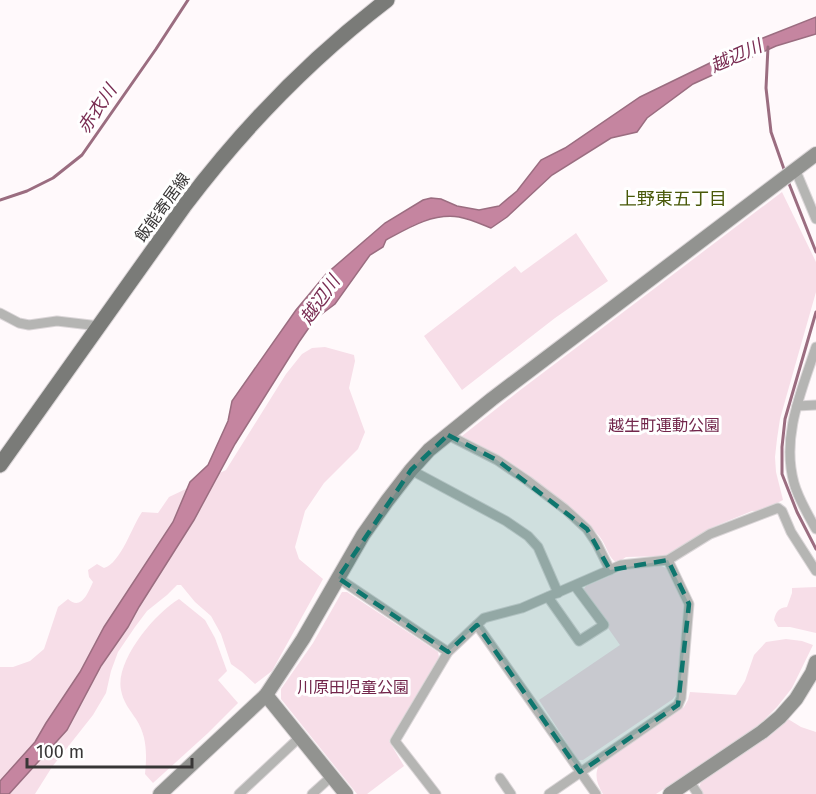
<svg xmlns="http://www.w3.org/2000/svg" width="816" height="794" font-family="'Fira Sans','Noto Sans JP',sans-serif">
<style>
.green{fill:#f7dee8}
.water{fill:#c585a0;stroke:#9b6d80;stroke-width:1.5}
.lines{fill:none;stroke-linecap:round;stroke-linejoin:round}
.stream{stroke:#9b6d80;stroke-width:3}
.street-casing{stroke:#dbd6d8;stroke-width:11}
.secondary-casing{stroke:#dbd6d8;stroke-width:16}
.primary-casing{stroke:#dbd6d8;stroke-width:17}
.street{stroke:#b5b5b3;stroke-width:9}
.secondary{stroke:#929390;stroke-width:14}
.primary{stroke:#7a7b78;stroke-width:15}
.marked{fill:#0f766e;fill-opacity:0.2;stroke:#0f766e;stroke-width:4.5;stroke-dasharray:12 8;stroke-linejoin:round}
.labels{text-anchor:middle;stroke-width:6;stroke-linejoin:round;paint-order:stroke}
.street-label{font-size:16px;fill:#383636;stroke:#fff}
.park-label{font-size:16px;fill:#72264b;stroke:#fff}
.water-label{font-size:18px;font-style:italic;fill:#792c52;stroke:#fff}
.neighbourhood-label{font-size:18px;fill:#495909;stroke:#fff}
</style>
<rect width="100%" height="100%" fill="#fff9fb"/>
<g class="green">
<path d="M782,192L816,262V292L787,394L780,419L777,439L775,457L776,472L783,500L761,511H752L713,527L664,556L626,557L617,563C609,558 607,548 602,540C599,535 594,530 590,526C552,490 509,459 462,436L519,391Z"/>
<polygon points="576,233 608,281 555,318 462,390 424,336 515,266 521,273"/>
<path d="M325,347L354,355L355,361L349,388L365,432L358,449L324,483L305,511L295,547L299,559L323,579L272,671L255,684L242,672L231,664L221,634L211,616L195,602L181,585H177L167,595L147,611L135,627L118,652L111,671L106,693L93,715L52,767L35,794H0V667H13L30,661L44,649L58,607L68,599C81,611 88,593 93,582L89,577L88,570L97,564L104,568C121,563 132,526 142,512L158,513L169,497L226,470L286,374L302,354L312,348Z"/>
<polygon points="661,566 666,568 684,602 676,695 673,699 583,760 578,760 539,700 620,645 582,591 586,586 626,569"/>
<path d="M816,587V633L790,627H778L774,620C776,612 778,608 787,607L792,593V588Z"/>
<polygon points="342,592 347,592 438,652 439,657 389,741 404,766 367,794 357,794 281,699 281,689 313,643"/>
<path d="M179,599L205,620L215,638L227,671L218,680L238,703L208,733L153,783L145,774C147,754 147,736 136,719C130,710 123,702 121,690C115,661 155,613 179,599Z"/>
<path d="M786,639L802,641L813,645L792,688L777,707L761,723L739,739L656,794H603C597,784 594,775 599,765L684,707L688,700L690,692L736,695L745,681L754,655L766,642Z"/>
<polygon points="788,719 801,727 816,732 816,794 703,794 699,789 701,781 771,735"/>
</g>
<path class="water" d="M816,17V34L776,46L693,84L647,118L637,132L611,138L552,175L507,217L491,228C481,224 470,219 459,217C432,213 408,228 386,240L383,247L370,255L335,304L315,319L299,342L235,444L194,520L139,607L128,627L101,666L67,730L9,794H0V781L35,742L46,723L80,672L104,627L173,522L190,482L208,465L228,421L232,401L296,310L326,274L385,223L423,200L431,198L441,199L457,206L479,210L499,206L517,191L541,160L565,148L640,97L753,42Z"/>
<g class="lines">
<g class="stream">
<polyline points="768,47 766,88 771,132 785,172"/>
<polyline points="788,181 816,252"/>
<polyline points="0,200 27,191 53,178 82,155 156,49 188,0"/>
<polyline points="816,312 785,419 782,447 782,474 797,512 816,549"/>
</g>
<g class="street-casing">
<g id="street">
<polyline points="795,169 816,219"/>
<polyline points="0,313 19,323 29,325 57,321 99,326"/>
<path d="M816,347C802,390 781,436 794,483C798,498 808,515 816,529"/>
<polyline points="797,406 816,405"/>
<polyline points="448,435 497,460 528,481 565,509 587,529 597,544 610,570"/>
<polyline points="411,470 506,521 528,536 538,547 558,593"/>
<polyline points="338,578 448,652"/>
<polyline points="548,597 579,641 604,625 575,586"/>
<polyline points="477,625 596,794"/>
<polyline points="500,778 511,794"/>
<polyline points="689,781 698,794"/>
<polyline points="239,794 300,737"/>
<polyline points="312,794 332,776"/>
<polyline points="436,794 395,741 448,652 484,618 522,608 621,565 668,560 710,534 778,508 782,511 791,532 816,571"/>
<polyline points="549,794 678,705 681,698 689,604 668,560"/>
</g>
</g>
<g class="secondary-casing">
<g id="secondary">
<polyline points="266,695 346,794"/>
<polyline points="160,794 266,695 303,639 363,535 387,501 411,470 429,450 492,399 816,154"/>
<polyline points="670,794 762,732 780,717 796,699 812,673 816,662"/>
</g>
</g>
<g class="primary-casing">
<path id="primary" d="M0,465L185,205C243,128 310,59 387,0"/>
</g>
<use href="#street" class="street"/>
<use href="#secondary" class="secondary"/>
<use href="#primary" class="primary"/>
</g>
<path class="marked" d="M448,435L497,460L587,529L610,570L668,560L689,604L678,705L580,772L477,625L448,652L338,578L411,470Z"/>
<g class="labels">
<g class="street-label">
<text transform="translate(162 207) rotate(-54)" y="6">飯能寄居線</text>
</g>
<g class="park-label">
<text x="664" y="431">越生町運動公園</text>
<text x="353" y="693">川原田児童公園</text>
</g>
<g class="water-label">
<text transform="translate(736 56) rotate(-24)" y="6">越辺川</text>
<text transform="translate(97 109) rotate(-56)" y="6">赤衣川</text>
<text transform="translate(320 300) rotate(-55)" y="6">越辺川</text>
</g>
<g class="neighbourhood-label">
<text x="673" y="205">上野東五丁目</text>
</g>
</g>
<path d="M27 758v9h165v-9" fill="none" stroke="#383636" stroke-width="3"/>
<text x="36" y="758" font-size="18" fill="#383636" stroke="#ffffff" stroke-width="4.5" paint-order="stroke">100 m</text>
</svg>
